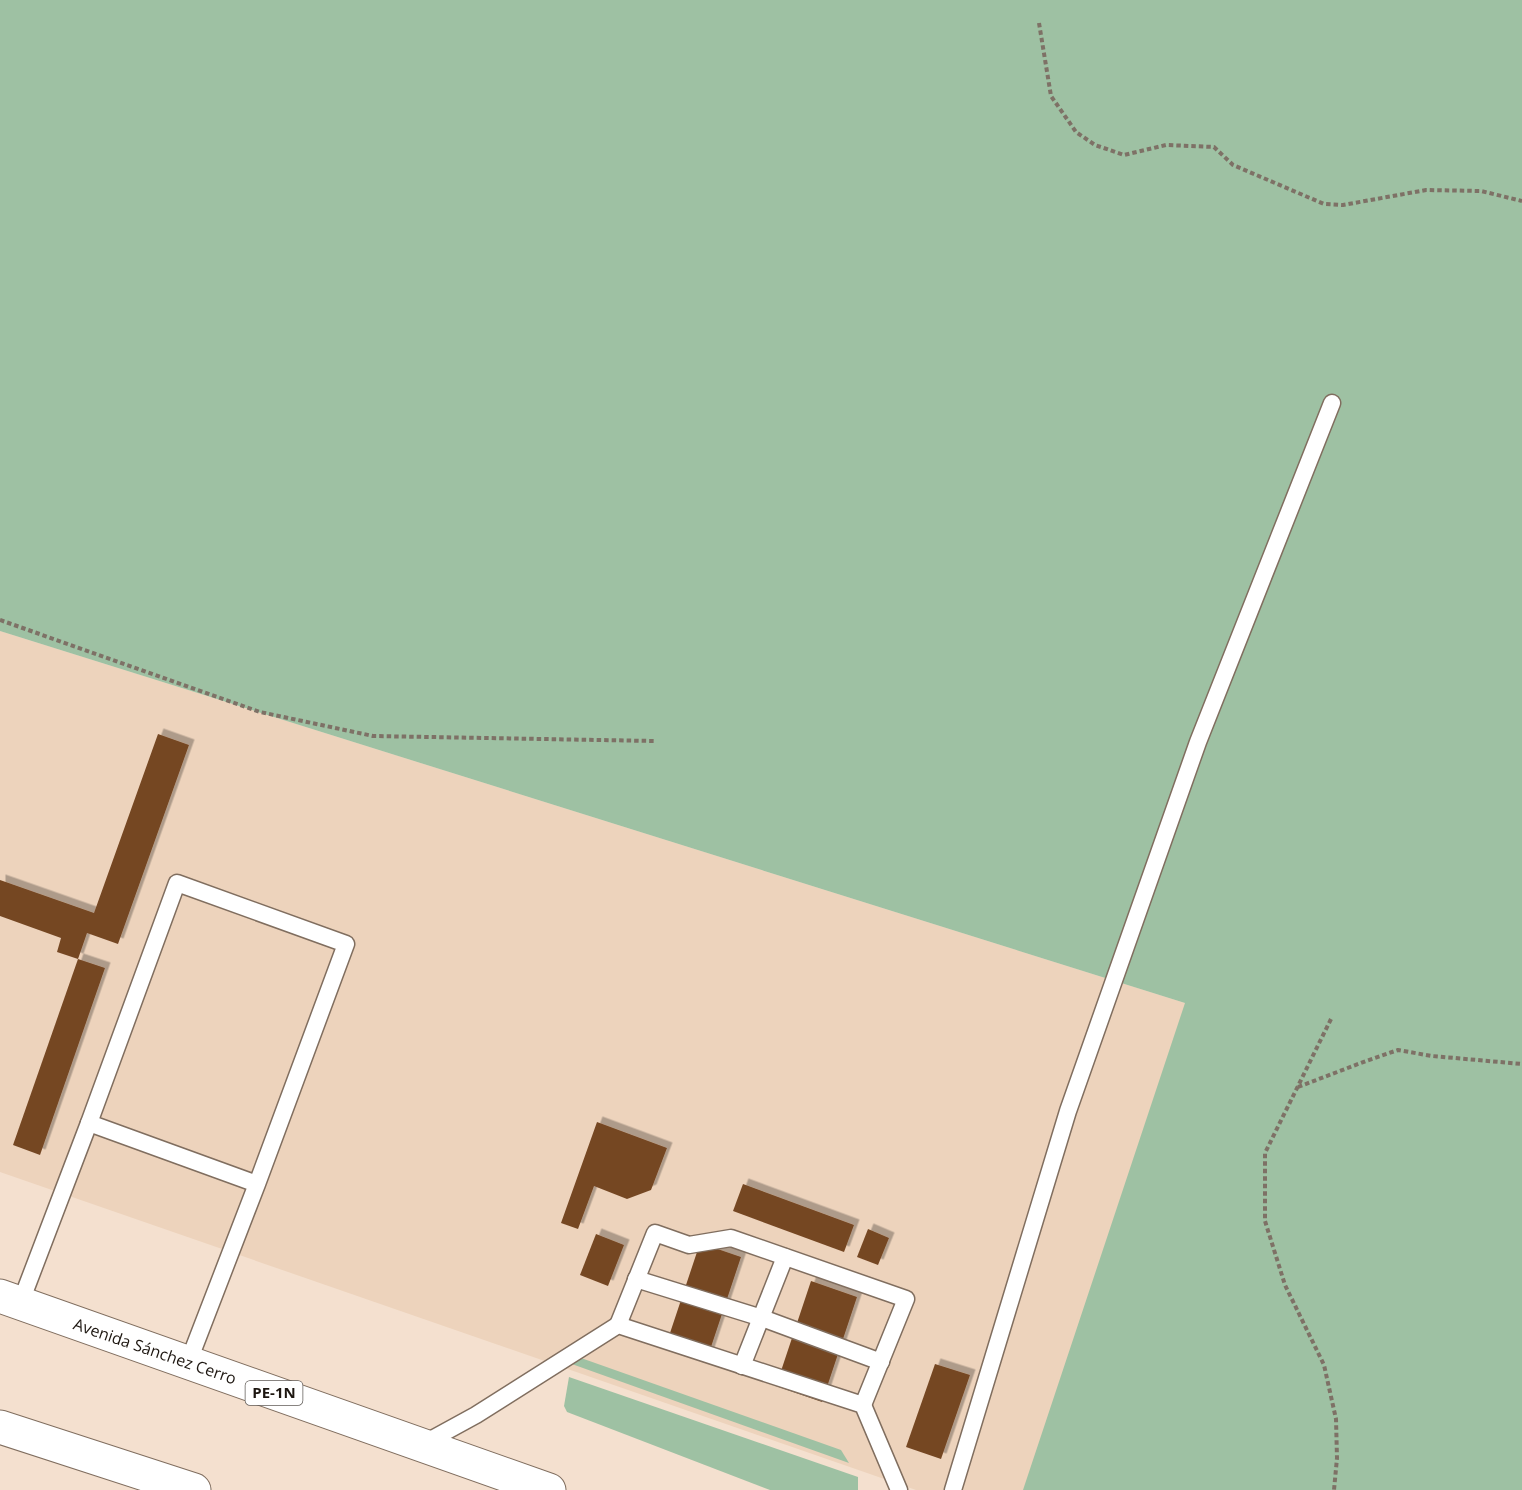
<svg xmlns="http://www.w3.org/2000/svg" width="1522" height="1490" font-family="'Open Sans',sans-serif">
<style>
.built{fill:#edd3bc}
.green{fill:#9ec1a3}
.building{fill:#754724;filter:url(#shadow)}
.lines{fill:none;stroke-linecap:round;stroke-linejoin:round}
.service-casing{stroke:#806e5f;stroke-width:19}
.minor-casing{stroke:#806e5f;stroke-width:35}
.trunk-casing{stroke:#806e5f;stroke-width:35}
.path{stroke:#7e7166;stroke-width:4;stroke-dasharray:4.5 3;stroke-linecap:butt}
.service{stroke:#fff;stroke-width:16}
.minor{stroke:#fff;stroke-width:33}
.trunk{stroke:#fff;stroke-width:33}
.labels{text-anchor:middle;stroke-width:6;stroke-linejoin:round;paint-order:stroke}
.shield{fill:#fff;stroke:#615c58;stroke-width:1.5}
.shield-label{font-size:15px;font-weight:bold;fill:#1d1610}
.street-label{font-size:16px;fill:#1d1610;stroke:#fff}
</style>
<defs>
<filter id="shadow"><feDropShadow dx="5.5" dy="-5.5" stdDeviation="0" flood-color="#0004"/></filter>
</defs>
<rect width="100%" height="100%" fill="#f4e0cf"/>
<polygon class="built" points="0,631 1185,1003 1522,1490 916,1490 0,1172"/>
<g class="green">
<polygon points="0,0 1522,0 1522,1490 1023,1490 1185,1003 0,631"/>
<polygon points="581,1358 841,1450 849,1463 569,1363"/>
<polygon points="569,1377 858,1477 858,1490 770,1490 567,1412 564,1406"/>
</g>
<g class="building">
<polygon points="158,734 189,745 118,944 87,933 78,959 57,952 61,938 0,916 0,880 94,913"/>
<polygon points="78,959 105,968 40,1155 13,1145"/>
<polygon points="597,1122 667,1148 651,1190 627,1199 594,1186 578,1229 561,1223"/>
<polygon points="743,1184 854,1225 844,1252 733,1211"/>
<polygon points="868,1229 889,1238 878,1265 857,1257"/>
<polygon points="596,1234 624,1245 608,1286 580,1275"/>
<polygon points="700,1243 741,1257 707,1359 666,1345"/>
<polygon points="811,1281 857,1297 822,1402 776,1386"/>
<polygon points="935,1364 970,1375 941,1459 906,1447"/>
</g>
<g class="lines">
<g class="service-casing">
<g id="service">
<polyline points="636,1279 762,1318 881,1362"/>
<polyline points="20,1304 89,1123"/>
<polyline points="618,1325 655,1233 689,1245 731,1238 906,1299 863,1405"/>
<polyline points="188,1363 257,1184 346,944 177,883 89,1123 257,1184"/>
<polyline points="742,1366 785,1257"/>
<polyline points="423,1444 476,1415 618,1325 863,1405 899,1490"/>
<polyline points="953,1490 1068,1111 1198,742 1332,403"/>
</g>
</g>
<g class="minor-casing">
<polyline id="minor" points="0,1427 194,1490"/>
</g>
<g class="trunk-casing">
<polyline id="trunk" points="0,1296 549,1490"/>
</g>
<g class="path">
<polyline points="1039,23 1051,96 1076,132 1095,145 1124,155 1166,145 1214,147 1233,165 1324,204 1343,205 1426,190 1481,191 1522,201"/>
<polyline points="0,620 260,712 373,736 655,741"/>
<polyline points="1331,1019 1265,1153 1265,1221 1285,1285 1324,1365 1336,1419 1337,1458 1334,1490"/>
<polyline points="1298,1087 1366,1061 1398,1050 1432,1056 1522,1064"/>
</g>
<use href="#service" class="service"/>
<use href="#minor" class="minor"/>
<use href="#trunk" class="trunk"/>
</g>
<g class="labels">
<rect class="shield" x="245.5" y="1381" width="57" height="24" rx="4.5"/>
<g class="shield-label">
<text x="274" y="1398">PE-1N</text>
</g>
<g class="street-label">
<text transform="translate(155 1351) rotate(19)" y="6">Avenida Sánchez Cerro</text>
</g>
</g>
</svg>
